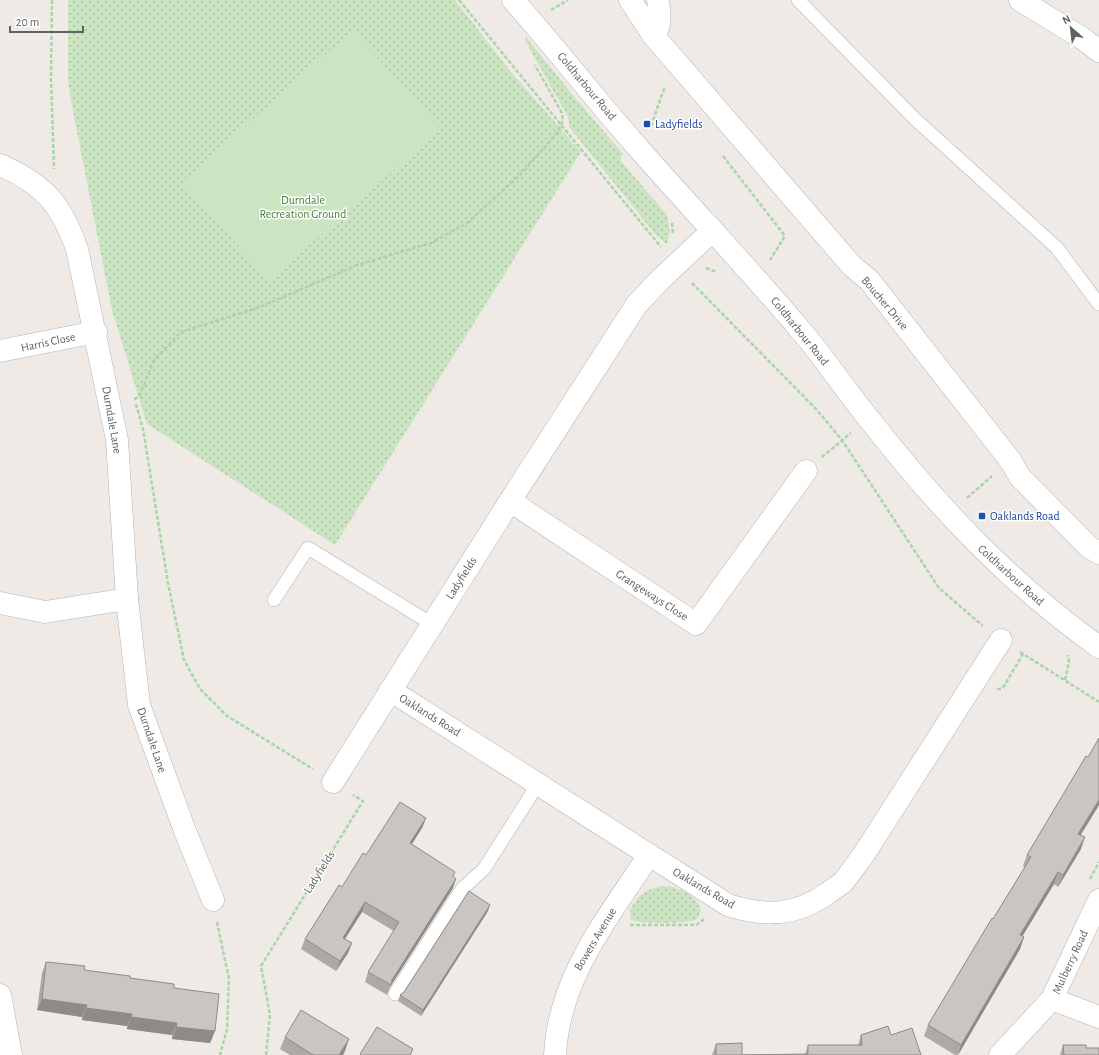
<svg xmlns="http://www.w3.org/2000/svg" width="1099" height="1055" font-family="'Alegreya Sans',sans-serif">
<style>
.grass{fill:url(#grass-dots)}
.garden{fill:#cbe5c3}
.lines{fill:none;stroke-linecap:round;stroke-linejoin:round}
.lane-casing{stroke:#b0b4b7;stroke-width:14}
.street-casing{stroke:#b0b4b7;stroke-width:23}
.secondary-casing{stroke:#b1b6b9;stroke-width:23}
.path{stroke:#a7d6a8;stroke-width:2.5;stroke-dasharray:4 2;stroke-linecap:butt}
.lane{stroke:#fff;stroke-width:13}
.street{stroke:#fff;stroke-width:22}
.secondary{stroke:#fff;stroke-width:22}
.wall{fill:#aea9a6}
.shaded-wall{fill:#8d8a87}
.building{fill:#cac5c1;stroke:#8d8a87}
.transit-dot{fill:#1a4fb4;stroke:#fff;stroke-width:1.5}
.labels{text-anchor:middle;stroke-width:3;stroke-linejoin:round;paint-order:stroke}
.street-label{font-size:12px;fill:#5d6265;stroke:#fff}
.transit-label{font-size:12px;fill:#164399;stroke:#fff;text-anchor:start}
.park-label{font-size:12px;fill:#458038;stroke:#fff}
</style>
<defs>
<pattern id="grass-dots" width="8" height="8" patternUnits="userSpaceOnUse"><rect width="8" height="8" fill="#cbe5c3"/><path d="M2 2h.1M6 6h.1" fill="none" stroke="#a8bda2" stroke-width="1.8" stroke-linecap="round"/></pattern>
</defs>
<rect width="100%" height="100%" fill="#efeae5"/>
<g class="grass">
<polygon points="68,0 455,0 511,72 581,152 335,545 147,424 112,310 71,101 68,79"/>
<polygon points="526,37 572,94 623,154 620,160 667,215 670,231 667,244 656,235 569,127 569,119 525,40"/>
<path d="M664,886C678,886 699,897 701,911L697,919C690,924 640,924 631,920L630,911C636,895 648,888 664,886Z"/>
</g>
<polygon class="garden" points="353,30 441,129 269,281 182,182"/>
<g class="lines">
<g class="lane-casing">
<g id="lane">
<polyline points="798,0 915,119 1057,248 1099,304"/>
<polyline points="274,600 308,548 432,624"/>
<polyline points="395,994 462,889 484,869 538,784"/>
</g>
</g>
<g class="street-casing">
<g id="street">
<polyline points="630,0 653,35 852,266 869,280 1010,460 1020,477 1089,547 1099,553"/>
<polyline points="1020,0 1082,38 1099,51"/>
<path d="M653,35C663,27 659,12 658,0"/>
<path d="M0,165C44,184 61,204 77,249L117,440L127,599L139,705L185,831L213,900"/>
<polyline points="0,351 96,332"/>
<polyline points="510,501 696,624 806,471"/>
<polyline points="0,603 45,612 127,599"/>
<path d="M390,690L728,905C765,917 796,916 828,893C833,889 839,886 843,882C851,873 857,863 864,854L1001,640"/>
<polyline points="333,782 510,501 637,304 663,277 713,230"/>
<polyline points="0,995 11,1055"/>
<polyline points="1052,999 1099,1017"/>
<path d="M555,1055C559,977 608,918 649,855"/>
<polyline points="1000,1055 1052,999 1099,900"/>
</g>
</g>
<g class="secondary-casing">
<path id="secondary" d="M513,0C557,49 597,102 641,151C696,214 754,274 808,339C829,365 848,393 869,419C938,507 1008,582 1099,647"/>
</g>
<g class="path">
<polyline points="52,0 51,78 54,169"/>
<polyline points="459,0 661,247"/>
<polyline points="551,10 568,0"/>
<polyline points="651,126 665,86"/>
<polyline points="723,156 785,236 770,260"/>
<polyline points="672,223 673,235"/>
<polyline points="706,268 717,272"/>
<polyline points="692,283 816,409 842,440 939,588 983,626"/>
<polyline points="134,399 139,397 154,360 181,332 260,307 357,265 431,243 467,223 520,175 558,132 563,120 562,113 535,65"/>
<polyline points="136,404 143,429 168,583 184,660 200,689 227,716 313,769"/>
<polyline points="822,457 851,433"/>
<polyline points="967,498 992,476"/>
<polyline points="1020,652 1099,702"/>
<polyline points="1065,680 1069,662 1068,655"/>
<polyline points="997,689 1001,689 1004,686 1023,654"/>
<polyline points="1090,879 1099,862"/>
<polyline points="217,922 229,979 227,1029 220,1055"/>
<polyline points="630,925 696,925 706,918"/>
<polyline points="266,1055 270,1015 261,966 363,801 353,795"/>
</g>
<use href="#lane" class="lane"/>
<use href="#street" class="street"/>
<use href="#secondary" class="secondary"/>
</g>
<g class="wall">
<polygon points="1088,757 1099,805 1081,835 1081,849 1058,887 1054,884 1022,936 1024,937 1020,949 958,1055 955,1055 924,1036 928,1025 1025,868 1023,866 1027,855"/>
<polygon points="426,818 422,828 412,844 454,877 453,888 390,987 387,995 365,982 368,972 394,931 362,912 345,939 352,943 348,953 336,971 301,949 305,939 342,887 366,855"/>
<polygon points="488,911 421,1016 398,1001 400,995 404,992"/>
<polygon points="46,962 84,970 174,988 215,1031 210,1043 172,1039 172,1035 127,1029 127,1026 82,1020 82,1017 37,1010 42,973"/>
<polygon points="861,1035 891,1035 921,1055 712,1055 716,1044 742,1055 805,1054 808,1045 858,1045"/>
<polygon points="285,1037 345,1051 343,1055 290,1055 280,1049"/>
<polygon points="1063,1045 1086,1048 1099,1055 1060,1055"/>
</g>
<g class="shaded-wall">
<polygon points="1099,800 1099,805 1074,845 1078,834"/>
<polygon points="426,818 422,828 406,853 410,843"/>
<polygon points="1085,837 1081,849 1058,887 1063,875"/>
<polygon points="1058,872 1054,884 1016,947 1020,935"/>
<polygon points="456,879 453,888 390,987 392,980"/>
<polygon points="365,902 362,912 339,948 343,938"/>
<polygon points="490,905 488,911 421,1016 423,1010"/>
<polygon points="1024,937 1020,949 958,1055 961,1045"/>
<polygon points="352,943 348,953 336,971 340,961"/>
<polygon points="42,999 87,1005 82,1017 37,1010"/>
<polygon points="86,1008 132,1014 127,1026 82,1020"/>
<polygon points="131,1017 177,1023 172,1035 127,1029"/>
<polygon points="176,1027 215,1031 210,1043 172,1039"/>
<polygon points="349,1039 345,1051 343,1055 339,1055"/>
</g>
<g class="building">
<polygon points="1099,738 1099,800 1078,834 1085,837 1063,875 1058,872 1020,935 1024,937 961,1045 928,1025 992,918 993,919 1031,857 1027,855 1086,756 1088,757"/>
<polygon points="400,802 426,818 410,843 455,872 453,876 456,879 392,980 391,985 368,972 399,922 365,902 343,938 352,943 340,961 305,939 339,885 342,887 363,853 366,855"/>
<polygon points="469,891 490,905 423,1010 400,995 404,992"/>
<polygon points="46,962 85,966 84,970 130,976 130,978 174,984 174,988 219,994 215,1031 176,1027 177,1023 131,1017 132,1014 86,1008 87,1005 42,999"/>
<polygon points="301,1010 349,1039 339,1055 313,1055 285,1037"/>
<polygon points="888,1026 891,1035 912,1028 921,1055 716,1055 716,1044 742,1043 742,1055 808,1054 808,1045 862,1045 861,1035"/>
<polygon points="377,1027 413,1049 410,1055 362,1055 360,1054"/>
<polygon points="1063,1045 1086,1045 1086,1048 1099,1048 1099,1055 1064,1055"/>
</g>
<g class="transit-dot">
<rect x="643" y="120" width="8" height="8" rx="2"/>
<rect x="978" y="512" width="8" height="8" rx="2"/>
</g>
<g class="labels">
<g class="street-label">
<text transform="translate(587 86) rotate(50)" y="4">Coldharbour Road</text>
<text transform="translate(885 303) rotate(50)" y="4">Boucher Drive</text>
<text transform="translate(800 331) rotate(51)" y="4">Coldharbour Road</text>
<text transform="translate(48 342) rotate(-12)" y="4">Harris Close</text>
<text transform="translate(112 420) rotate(80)" y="4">Durndale Lane</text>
<text transform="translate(1011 575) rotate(42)" y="4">Coldharbour Road</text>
<text transform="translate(461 578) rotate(-58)" y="4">Ladyfields</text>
<text transform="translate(652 595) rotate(33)" y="4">Grangeways Close</text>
<text transform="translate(430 715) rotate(32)" y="4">Oaklands Road</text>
<text transform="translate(152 740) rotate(71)" y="4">Durndale Lane</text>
<text transform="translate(319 872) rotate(-58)" y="4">Ladyfields</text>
<text transform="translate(704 888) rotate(30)" y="4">Oaklands Road</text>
<text transform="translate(595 939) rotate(-59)" y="4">Bowers Avenue</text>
<text transform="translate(1070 962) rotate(-65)" y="4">Mulberry Road</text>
</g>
<g class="transit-label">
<text x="655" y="128">Ladyfields</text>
<text x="990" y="520">Oaklands Road</text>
</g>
<g class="park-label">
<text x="303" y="204">Durndale<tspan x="303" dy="14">Recreation Ground</tspan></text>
</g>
</g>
<g transform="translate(1071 28) rotate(332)" stroke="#ffffff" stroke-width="3" paint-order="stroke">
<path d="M0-3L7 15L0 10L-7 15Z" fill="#5d6265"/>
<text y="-6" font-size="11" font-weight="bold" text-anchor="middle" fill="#5d6265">N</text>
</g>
<path d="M10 26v6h73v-6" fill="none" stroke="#5d6265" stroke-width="2"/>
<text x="16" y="26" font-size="12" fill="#5d6265" stroke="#ffffff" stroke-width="3" paint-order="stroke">20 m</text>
</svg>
